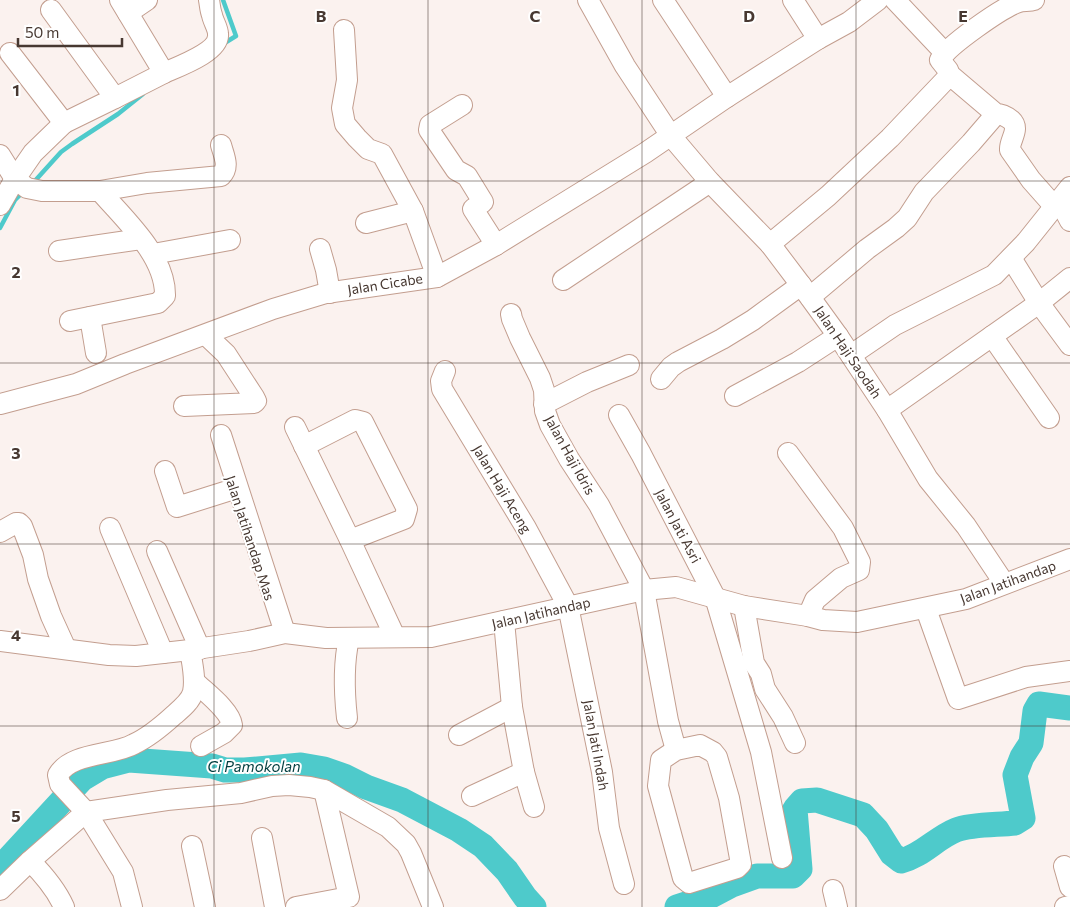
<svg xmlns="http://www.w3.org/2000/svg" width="1070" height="907" font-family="Commissioner,sans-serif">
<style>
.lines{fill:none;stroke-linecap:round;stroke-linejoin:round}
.stream{stroke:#4ecacb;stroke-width:4.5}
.river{stroke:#4ecacb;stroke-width:25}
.minor-casing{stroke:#c39e8f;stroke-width:22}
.minor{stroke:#fff;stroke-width:20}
.grid{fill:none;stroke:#473831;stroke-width:1;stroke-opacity:0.55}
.labels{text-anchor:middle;stroke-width:4;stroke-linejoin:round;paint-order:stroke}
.street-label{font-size:14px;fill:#473831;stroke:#fff}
.water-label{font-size:15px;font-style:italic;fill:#013d3e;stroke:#fff}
.grid-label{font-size:16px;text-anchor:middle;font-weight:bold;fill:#473831;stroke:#fff;stroke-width:4;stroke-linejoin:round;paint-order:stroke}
</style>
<rect width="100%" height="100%" fill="#fbf2ef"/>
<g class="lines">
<g class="stream">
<polyline points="223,44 236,36 223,0"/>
<polyline points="33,183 61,152 72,144 118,114 143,94"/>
<polyline points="0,228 15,200 23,192"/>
</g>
<g class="river">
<polyline points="0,868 82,779 102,767 129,760 212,766 225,770 245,770 301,765 324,769 344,776 366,787 402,800 459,830 483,846 507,871 525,897 534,907"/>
<path d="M677,907L711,896L732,885L757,876H793L800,869L795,809L802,801L817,800L863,815L877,830L892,854L901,861C922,856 936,838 956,830C972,824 998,825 1015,823L1023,818L1015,775L1022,757L1031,743L1035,711L1039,704L1070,708"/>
</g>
<g class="minor-casing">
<g id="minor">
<polyline points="588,0 625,66 671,136 710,182 770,244 801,285 838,336 887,410 928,479 966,526 1004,583"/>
<polyline points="663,0 727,97"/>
<polyline points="793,0 818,39"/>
<polyline points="895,0 945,53"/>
<path d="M1034,0C1029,2 1024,0 1019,2C1003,7 947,46 940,60L948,70L950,75L996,114C1002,114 1006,116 1011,120C1021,129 1009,140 1010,150L1031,180L1054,206"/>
<polyline points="128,13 147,0"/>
<polyline points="344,30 347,80 342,108 345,124 357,138 368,149 382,154 413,211"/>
<polyline points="10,53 64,123 115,98 51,10"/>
<path d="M164,73C177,67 220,52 218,34C218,28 213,21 212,15C210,10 210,5 209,0"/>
<polyline points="115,98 164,73 120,0"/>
<polyline points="462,105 430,125 429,130 456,170 467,176 483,202 473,209 496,245"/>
<path d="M0,155L15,179L27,188L42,191H100L147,183L221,176C230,167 224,156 221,145"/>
<polyline points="1059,200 1070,221"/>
<polyline points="0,205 15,179 33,153 64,123"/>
<polyline points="366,223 413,211 437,277"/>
<polyline points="770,244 828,196 890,138 950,75"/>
<polyline points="320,249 326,270 330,293"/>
<polyline points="59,251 141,239"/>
<polyline points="153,254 230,240"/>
<polyline points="1011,258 1039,303 1070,345"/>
<polyline points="563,280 710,182"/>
<polyline points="810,297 867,249 896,228 907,218 924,192 971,143 996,114"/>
<polyline points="511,314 512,319 520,338 540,378 544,390 545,411 550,425 569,459 599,505 644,590 668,721 676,750"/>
<polyline points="90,317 96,353"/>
<path d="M70,321L158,303L165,296C166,256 124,219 100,191"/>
<polyline points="992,336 1049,418"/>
<polyline points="851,355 895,325 994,275 1026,242 1070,187"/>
<polyline points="445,371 441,381 442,389 526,528 568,606 602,772 609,828 624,884"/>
<polyline points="661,379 671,367 678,362 722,339 753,320 801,285"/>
<polyline points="735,396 798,362 838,336"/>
<polyline points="0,404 76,384 125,364 273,309 326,293 437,277 496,245 645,153 727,97 818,39 849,22 878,0"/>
<polyline points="544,404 587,382 629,365"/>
<polyline points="184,406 254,403 256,401 254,397 226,354 206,335"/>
<polyline points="887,410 1039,303 1070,278"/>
<polyline points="619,415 641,454 715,597 761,752 782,858"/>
<polyline points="295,427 350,540 395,637"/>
<polyline points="221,435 285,633"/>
<polyline points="304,446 355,420 363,422 407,509 404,519 350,540"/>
<polyline points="788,453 843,528 860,562 859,570 841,578 815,600 808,616"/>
<polyline points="165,471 177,507 234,489"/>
<polyline points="110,528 163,653"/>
<polyline points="0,532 16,523 19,523 22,526 33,555 38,579 51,616 66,649"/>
<polyline points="157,551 200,649"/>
<polyline points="744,606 754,663 761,674 765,689 783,717 795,743"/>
<polyline points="926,609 958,699 1026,677 1070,671"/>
<polyline points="504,621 512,707 524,772 534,807"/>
<polyline points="0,641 109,655 136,656 190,650 249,641 285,633 326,638 431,637 644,590 676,587 744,606 808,616 823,620 857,622 966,599 1070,559"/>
<path d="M194,681C205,692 230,710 232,725L224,733L201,746"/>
<path d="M347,718C344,691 343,665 349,638"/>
<polyline points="459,735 512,707"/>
<polygon points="700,745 713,752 717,757 729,798 741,864 737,868 689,883 683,878 658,786 661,760 676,750"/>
<polyline points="472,796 524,772"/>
<polyline points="262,838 275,907"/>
<polyline points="192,846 205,907"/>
<path d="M30,861C44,875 56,889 64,907"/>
<polyline points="1064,866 1070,887"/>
<polyline points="0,890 30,861 86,812 167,800 241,793 272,786 289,785 310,787 324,790 388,827 406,844 411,853 433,907"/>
<polyline points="833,890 837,907"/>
<path d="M132,907L123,872L86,812L60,784L58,775C71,752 113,756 134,744C149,737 162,726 174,715C181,709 191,701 193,692C196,678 192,663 190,650"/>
<polyline points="296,907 349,897 324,790"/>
<polyline points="1065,907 1070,906"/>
</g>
</g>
<use href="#minor" class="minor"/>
</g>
<path class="grid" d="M214,0V907M428,0V907M642,0V907M856,0V907M0,181H1070M0,363H1070M0,544H1070M0,726H1070"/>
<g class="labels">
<g class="street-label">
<text transform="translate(385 284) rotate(-9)" y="5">Jalan Cicabe</text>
<text transform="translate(848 352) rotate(56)" y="5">Jalan Haji Saodah</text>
<text transform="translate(570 455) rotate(61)" y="5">Jalan Haji Idris</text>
<text transform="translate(502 489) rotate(59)" y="5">Jalan Haji Aceng</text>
<text transform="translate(678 526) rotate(62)" y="5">Jalan Jati Asri</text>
<text transform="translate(250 538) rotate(72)" y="5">Jalan Jatihandap Mas</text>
<text transform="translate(1008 582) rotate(-20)" y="5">Jalan Jatihandap</text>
<text transform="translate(541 613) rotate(-13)" y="5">Jalan Jatihandap</text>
<text transform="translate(596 745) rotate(80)" y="5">Jalan Jati Indah</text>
</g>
<g class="water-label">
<text x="254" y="772">Ci Pamokolan</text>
</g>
</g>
<g class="grid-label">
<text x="321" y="22">B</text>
<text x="535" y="22">C</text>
<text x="749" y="22">D</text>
<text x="963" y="22">E</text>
<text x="16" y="96">1</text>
<text x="16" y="278">2</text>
<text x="16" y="459">3</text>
<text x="16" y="641">4</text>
<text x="16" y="822">5</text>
</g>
<path d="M18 38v8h104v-8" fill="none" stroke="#473831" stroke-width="2.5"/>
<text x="25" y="38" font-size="15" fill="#473831" stroke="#ffffff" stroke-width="4" paint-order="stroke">50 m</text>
</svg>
